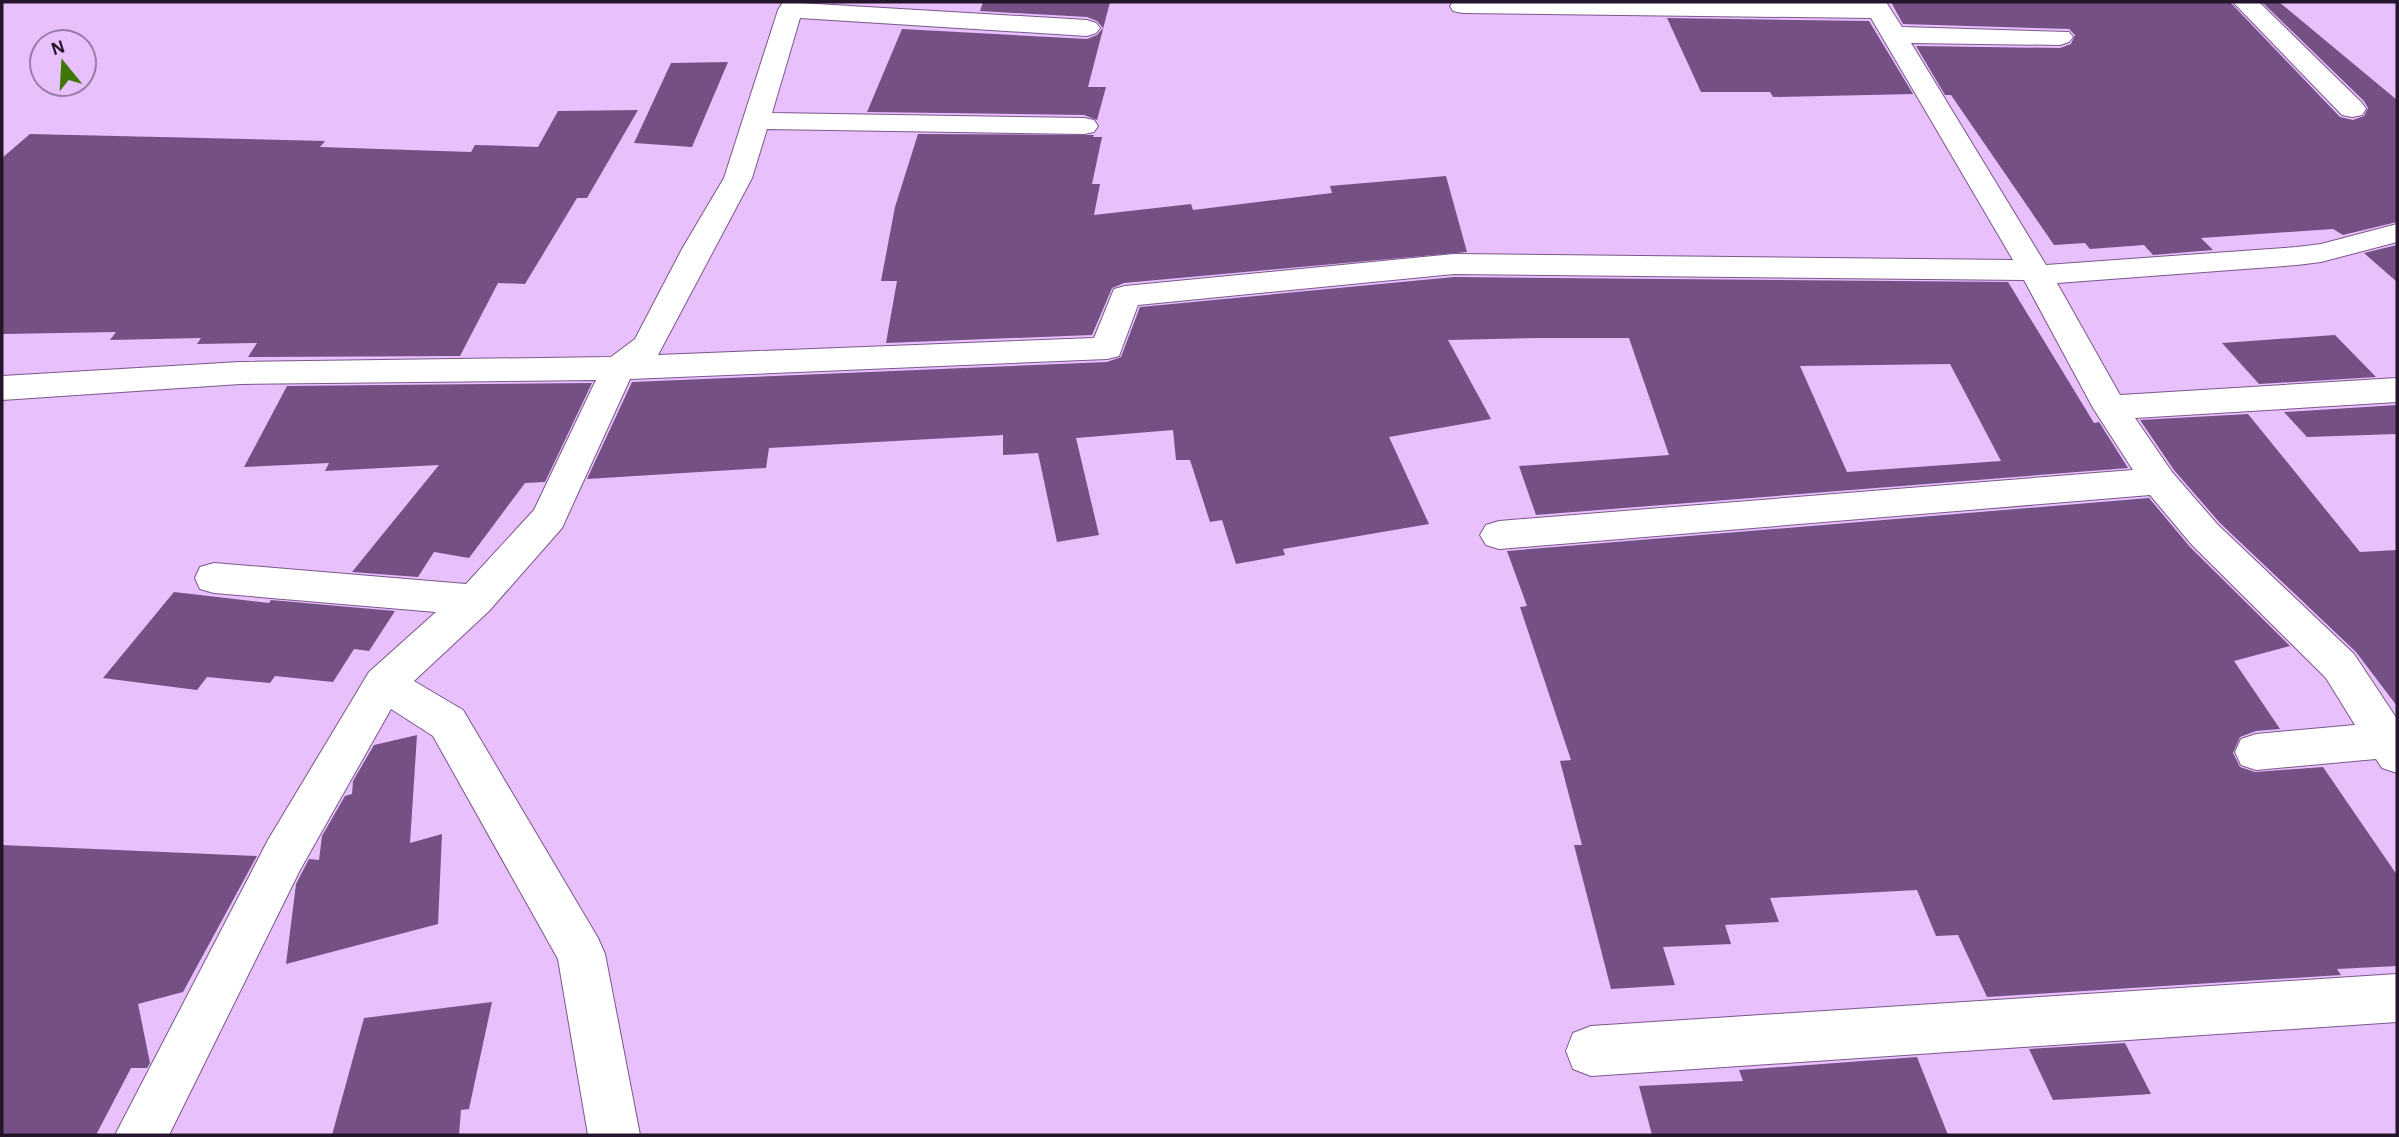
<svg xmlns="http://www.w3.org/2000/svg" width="2399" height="1137" font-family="'Alegreya Sans',sans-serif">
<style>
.building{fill:#745085;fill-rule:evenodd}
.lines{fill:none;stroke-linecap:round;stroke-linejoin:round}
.minor-casing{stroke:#7b578c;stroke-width:2}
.minor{fill:#fff;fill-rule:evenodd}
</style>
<rect width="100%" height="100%" fill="#e8c0fc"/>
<g class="building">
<polygon points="983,2 1110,2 1088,87 1106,87 1097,120 1084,115 867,112 902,29 1087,39 1097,35 1103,28 1097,21 1087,17 980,11"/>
<polygon points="1891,2 2230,2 2340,117 2353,120 2364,116 2368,108 2364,101 2262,2 2279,2 2397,100 2397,222 2343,235 2333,229 2201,238 2213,250 2153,255 2144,245 2090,249 2085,243 2054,245 1951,95 1945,95 1916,46 2060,48 2071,44 2075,35 2069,29 1903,24"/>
<polygon points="1667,18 1869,21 1913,94 1773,97 1770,92 1701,92"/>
<polygon points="728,62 692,147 634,143 671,63"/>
<polygon points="638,110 587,198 577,198 525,284 498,283 460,356 248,357 257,343 197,344 201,338 110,340 116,332 2,334 2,158 30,134 325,141 320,147 471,152 475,145 538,147 558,111"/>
<polygon points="918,134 1094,135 1093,137 1102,137 1092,184 1100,184 1094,215 1191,204 1193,210 1332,193 1330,186 1446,176 1467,252 1124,283 1112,288 1092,335 886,343 897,281 881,281 895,207"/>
<polygon points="2397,245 2397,282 2364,253"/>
<path d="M1454,277L2008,282L2094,423L2099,422L2128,468L1536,515L1519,466L1669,455L1629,338H1541L1448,340L1491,419L1389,437L1429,524L1283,549L1285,555L1236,564L1222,520L1210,522L1190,460H1176L1173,430L1076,438L1099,535L1057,542L1038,453L1003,455V435L769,448L766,468L587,479L632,382L1107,362L1121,357L1140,307ZM1950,364L2001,461L1847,472L1800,366Z"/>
<polygon points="2335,335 2376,377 2259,384 2222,343"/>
<polygon points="592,383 545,482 525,483 469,558 434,552 418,577 352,572 439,465 325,471 329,463 244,467 287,386"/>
<polygon points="2397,405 2397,434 2307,437 2284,412"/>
<polygon points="2248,414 2360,552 2397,550 2397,706 2356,652 2220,523 2174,470 2140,420"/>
<polygon points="2149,498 2190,547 2290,646 2234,661 2280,729 2256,731 2240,737 2233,753 2240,767 2255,772 2323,767 2397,875 2397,966 2337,969 2341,975 1987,997 1958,935 1936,936 1917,890 1770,898 1779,922 1725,925 1731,944 1663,947 1675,985 1611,989 1574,845 1582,845 1560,761 1571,760 1520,607 1527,606 1507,551"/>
<polygon points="174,592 269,603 271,600 395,611 369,651 354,649 333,682 275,676 270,683 207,677 197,690 103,678"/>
<polygon points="417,735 410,843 442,834 438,924 286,964 296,884 309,859 319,860 322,836 345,796 352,794 353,781 374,745"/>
<polygon points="2,845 257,856 183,992 138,1004 150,1063 147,1068 131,1068 96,1135 2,1135"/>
<polygon points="492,1002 469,1109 461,1110 459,1135 332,1135 364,1018"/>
<polygon points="2125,1043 2151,1094 2053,1100 2029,1049"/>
<polygon points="1917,1057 1948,1135 1652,1135 1639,1086 1743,1081 1739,1070"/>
</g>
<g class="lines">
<g class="minor-casing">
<g id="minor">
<polygon points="783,2 1087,20 1096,23 1100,28 1096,33 1087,36 800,18 772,113 1084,118 1094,120 1098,126 1094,132 1084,134 767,129 752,178 658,355 1094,338 1114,289 1125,286 1454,254 2013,260 1871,18 1462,13 1453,11 1450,6 1453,2 1886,2 1902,27 2069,32 2073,37 2069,42 2060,45 1911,43 2046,265 2297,247 2321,244 2397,224 2397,242 2321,262 2297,265 2057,283 2120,395 2397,378 2397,402 2135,418 2172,472 2218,525 2354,654 2397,719 2397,773 2382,768 2376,759 2256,770 2241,765 2235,752 2241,739 2256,734 2355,725 2326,678 2192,545 2150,495 1499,549 1486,545 1480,535 1486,525 1499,521 2133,470 2093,408 2024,280 1454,274 1138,305 1119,356 1107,359 630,379 562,528 489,611 414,681 463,710 598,938 605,954 640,1135 588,1135 558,959 433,736 391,709 300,870 169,1135 115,1135 268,840 369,672 436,612 214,593 200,589 195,578 200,567 214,563 466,584 534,510 596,380 240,384 2,400 2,376 240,362 611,357 635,339 682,249 724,178 778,10"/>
<polygon points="2233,2 2259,2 2362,103 2366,109 2362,115 2352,117 2342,115"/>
<polygon points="2397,974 2397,1022 1591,1076 1573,1069 1566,1051 1573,1033 1591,1026"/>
</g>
</g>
<use href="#minor" class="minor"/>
</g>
<rect width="2399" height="1137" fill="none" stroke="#24152b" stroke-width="7"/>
<g transform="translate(63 63) rotate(342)"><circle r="33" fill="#e8c0fc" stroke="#9a7ca8" stroke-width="2"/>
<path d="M0-5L12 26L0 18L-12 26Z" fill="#3f7707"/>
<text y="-10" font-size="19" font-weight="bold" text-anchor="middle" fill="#24152b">N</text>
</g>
</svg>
